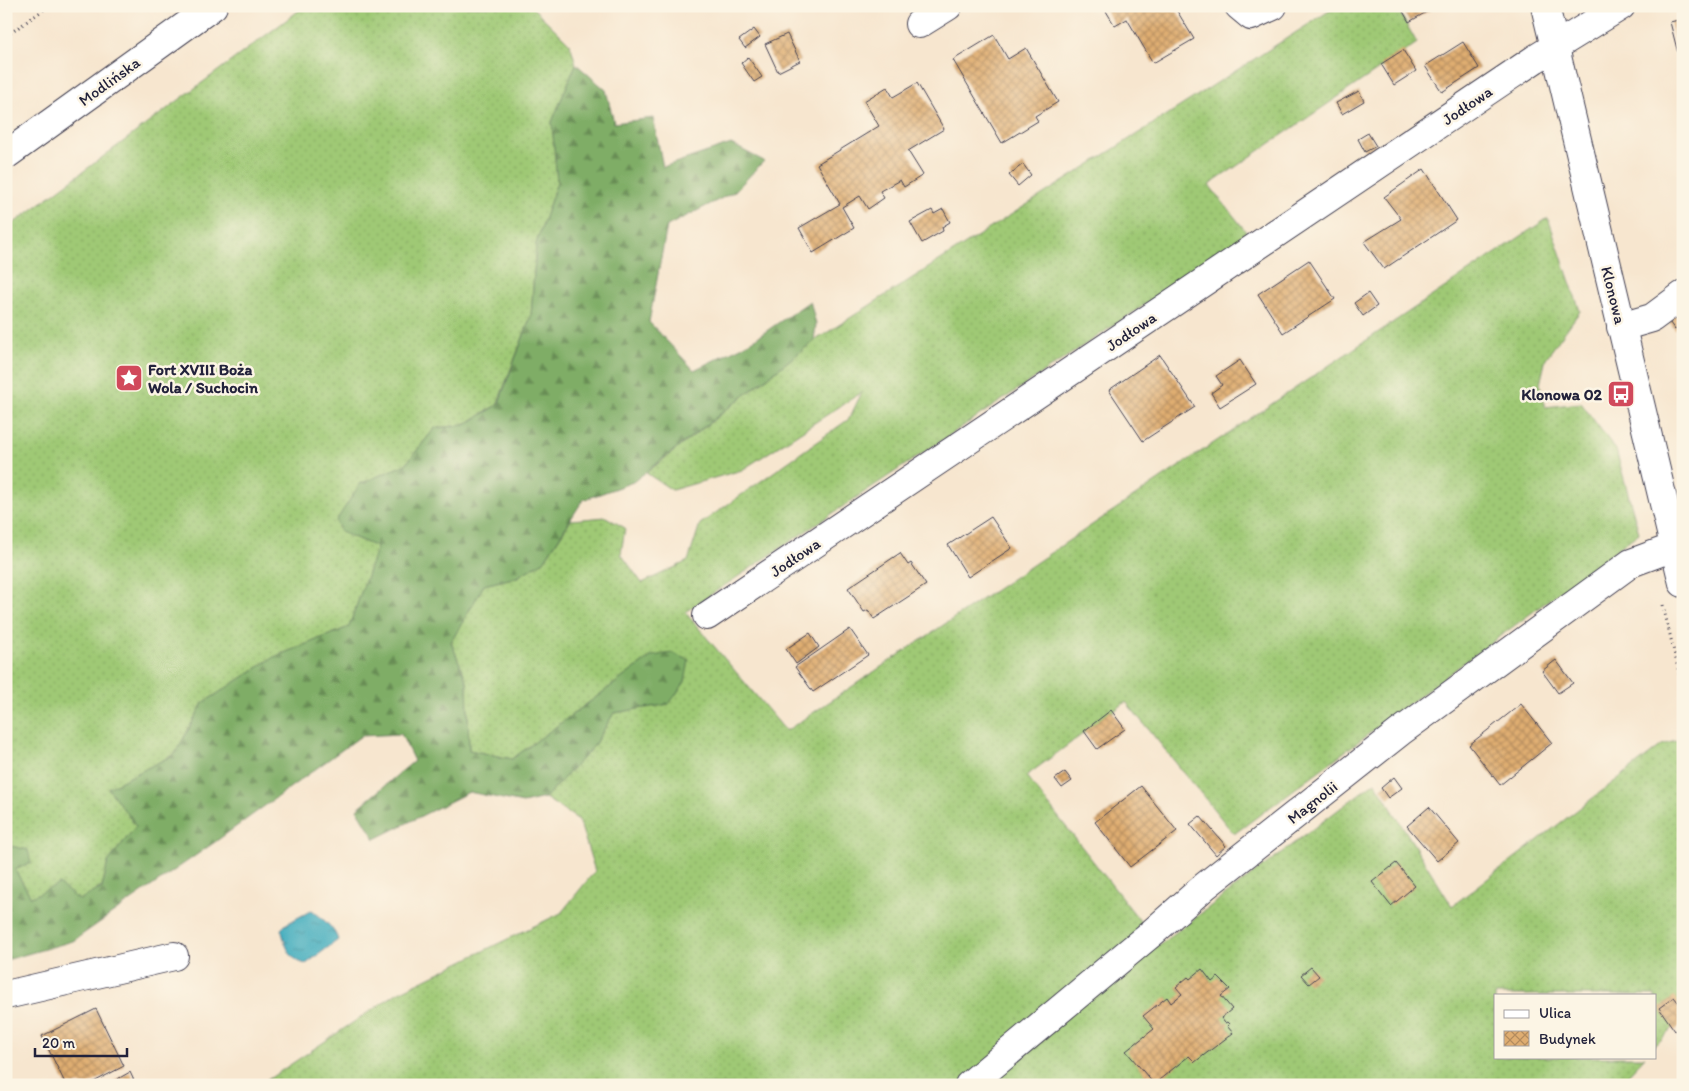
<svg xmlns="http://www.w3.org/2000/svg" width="1689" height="1091" font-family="Itim,sans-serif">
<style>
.grass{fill:url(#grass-dots);stroke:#607658}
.forest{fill:url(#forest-firs);stroke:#506850}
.water{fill:url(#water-ripples);stroke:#30667c}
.building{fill:url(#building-cross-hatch)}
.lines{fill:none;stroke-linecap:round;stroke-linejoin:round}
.minor-casing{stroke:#423f51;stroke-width:30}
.major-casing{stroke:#423f51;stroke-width:30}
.path{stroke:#423f51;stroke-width:3;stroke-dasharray:1 4;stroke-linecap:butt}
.minor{stroke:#fff;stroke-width:28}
.major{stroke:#fff;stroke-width:28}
.labels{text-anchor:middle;stroke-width:5;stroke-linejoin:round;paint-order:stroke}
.street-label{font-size:16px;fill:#22223b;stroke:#fcf5e5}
.poi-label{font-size:16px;font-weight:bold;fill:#22223b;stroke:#fcf5e5;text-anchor:start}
</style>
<defs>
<pattern id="grass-dots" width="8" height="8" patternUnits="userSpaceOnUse" patternTransform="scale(1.25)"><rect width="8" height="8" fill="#9fc975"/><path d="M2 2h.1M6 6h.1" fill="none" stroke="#89ac66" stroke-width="1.8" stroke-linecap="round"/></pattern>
<pattern id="forest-firs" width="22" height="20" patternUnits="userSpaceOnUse" patternTransform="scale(1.25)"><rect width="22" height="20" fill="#7fad66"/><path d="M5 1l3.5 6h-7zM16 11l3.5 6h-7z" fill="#688c55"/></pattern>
<pattern id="water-ripples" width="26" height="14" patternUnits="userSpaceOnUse" patternTransform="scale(1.25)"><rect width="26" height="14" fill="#3eabbd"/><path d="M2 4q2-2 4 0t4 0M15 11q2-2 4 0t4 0" fill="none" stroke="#348b9b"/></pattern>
<pattern id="building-cross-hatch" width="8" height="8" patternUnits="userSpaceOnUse" patternTransform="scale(1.25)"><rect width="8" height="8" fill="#dfad71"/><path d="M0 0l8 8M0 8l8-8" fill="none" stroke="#b48c5e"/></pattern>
</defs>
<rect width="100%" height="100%" fill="#fcf5e5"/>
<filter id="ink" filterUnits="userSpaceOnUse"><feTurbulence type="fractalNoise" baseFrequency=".02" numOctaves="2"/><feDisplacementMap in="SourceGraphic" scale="10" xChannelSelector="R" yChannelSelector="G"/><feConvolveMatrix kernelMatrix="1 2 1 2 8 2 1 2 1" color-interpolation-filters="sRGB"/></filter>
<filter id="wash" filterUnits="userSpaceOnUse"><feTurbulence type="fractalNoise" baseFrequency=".0096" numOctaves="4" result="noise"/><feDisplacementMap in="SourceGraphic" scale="20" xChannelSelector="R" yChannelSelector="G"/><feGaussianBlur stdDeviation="1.12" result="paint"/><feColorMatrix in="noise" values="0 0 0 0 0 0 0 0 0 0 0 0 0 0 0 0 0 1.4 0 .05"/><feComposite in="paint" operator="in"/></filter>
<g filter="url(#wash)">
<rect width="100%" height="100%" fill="#f7e6cf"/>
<g class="grass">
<polygon points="305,6 531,6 570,44 576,64 552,122 557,182 536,244 531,316 497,405 464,425 435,428 406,464 360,484 341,532 377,547 349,627 274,657 203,703 175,754 108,788 136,826 108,862 102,887 79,900 31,897 15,870 28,850 6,845 6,229"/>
<polygon points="1337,6 1396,6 1417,43 1209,185 1249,235 685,612 786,731 1548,218 1580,311 1546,358 1540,384 1545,407 1581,403 1616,450 1639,533 1234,834 1126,702 1026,776 1159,945 1375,782 1452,906 1662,745 1683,739 1683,1018 1655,1046 1655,995 1495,995 1495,1057 1645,1057 1625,1078 1627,1085 260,1085 397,993 561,913 595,871 579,820 545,798 593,747 614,713 669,704 652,656 512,759 469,750 467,682 451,642 484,585 517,577 544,561 571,520 606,517 625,528 621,554 642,583 688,561 700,524 849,419 862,392 742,470 672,490 646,473 814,341"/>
</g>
<polygon class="forest" points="576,64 606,90 614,123 653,118 663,167 731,144 764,161 734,192 667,226 649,322 694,370 749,343 810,301 816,324 814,341 633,482 583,500 544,561 517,577 484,585 451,642 467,682 469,750 512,759 652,656 672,653 689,660 685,682 669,704 614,713 593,747 545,798 523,803 469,792 375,839 357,809 414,761 401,734 361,736 215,842 73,941 6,960 6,845 28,850 31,863 15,870 31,897 59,884 79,900 102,888 108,862 136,826 108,788 175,754 203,703 274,657 349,627 377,547 341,532 336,521 360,484 406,464 435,428 465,425 498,405 531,316 536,244 557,182 552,122"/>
<path class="water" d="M312,910C322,918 335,928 338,940L306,964C288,960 286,945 281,929L286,924Z"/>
<g id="blocks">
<g class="building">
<polygon points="1103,6 1174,6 1194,39 1153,63 1127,19 1115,26"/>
<polygon points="1400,6 1428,6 1430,10 1409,22"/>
<polygon points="1683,19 1683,69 1682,69 1670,22"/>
<polygon points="754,29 760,37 745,48 739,40"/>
<polygon points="787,34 800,61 778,72 765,44"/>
<polygon points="994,35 1008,59 1026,48 1058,102 1035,116 1038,121 1002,143 953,60"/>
<polygon points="1463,42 1479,68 1442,92 1425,66"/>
<polygon points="1403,50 1416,71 1394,85 1381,64"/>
<polygon points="748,57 762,77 754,82 741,63"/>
<polygon points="917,83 944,129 908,151 923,175 904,187 900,180 880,191 884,198 868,209 860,196 842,207 854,228 813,253 799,228 840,204 817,164 879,126 864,101 887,87 893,97"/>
<polygon points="1359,91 1364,101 1342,114 1336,103"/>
<polygon points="1368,133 1376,146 1365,152 1358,139"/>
<polygon points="1023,164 1031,175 1018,186 1009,175"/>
<polygon points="1424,169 1457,220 1384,269 1364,242 1401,219 1384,197"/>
<polygon points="943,209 950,222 942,227 943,231 922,243 910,222 932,210 934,214"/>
<polygon points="1309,260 1335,299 1283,333 1258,294"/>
<polygon points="1368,293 1377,306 1363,316 1354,303"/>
<polygon points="1683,306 1683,324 1675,330 1667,319"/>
<polygon points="1160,355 1195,407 1143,441 1109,390"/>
<polygon points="1240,360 1256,384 1220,407 1211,393 1222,385 1216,376"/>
<polygon points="991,517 1012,548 968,577 948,545"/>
<polygon points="900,553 908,565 911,563 926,585 874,619 868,610 864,612 848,588"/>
<polygon points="850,629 868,655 813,692 795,667"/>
<polygon points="810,633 819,647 796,664 786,649"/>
<polygon points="1556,660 1573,683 1558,693 1542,671"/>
<polygon points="1521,704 1552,743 1500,785 1469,745"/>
<polygon points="1111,710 1125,729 1097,749 1084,731"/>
<polygon points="1065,772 1072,781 1062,788 1055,779"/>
<polygon points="1394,777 1402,788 1388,798 1381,788"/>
<polygon points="1141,786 1177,831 1130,867 1095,822"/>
<polygon points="1429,807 1459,843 1437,861 1407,826"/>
<polygon points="1200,816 1226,846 1216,855 1190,824"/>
<polygon points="1396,863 1415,886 1391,906 1372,882"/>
<polygon points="1311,967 1319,976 1309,984 1301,975"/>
<polygon points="1202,969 1212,982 1218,977 1230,989 1221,996 1232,1009 1221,1018 1225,1023 1227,1022 1229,1024 1227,1026 1233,1033 1195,1062 1189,1056 1154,1084 1126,1051 1154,1029 1143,1016 1167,997 1171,1003 1182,994 1176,987 1188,977 1190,979"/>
<polygon points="1674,997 1683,1008 1683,1025 1675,1031 1659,1008"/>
<polygon points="96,1009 124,1066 88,1085 66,1085 42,1036"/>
<polygon points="130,1072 136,1085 107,1085"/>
</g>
</g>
</g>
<g filter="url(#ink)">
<use href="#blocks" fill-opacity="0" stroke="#423f51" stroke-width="1"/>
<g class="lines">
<g class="minor-casing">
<g id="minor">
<polyline points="1239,6 1251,16 1273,6"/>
<polyline points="1545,6 1683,583"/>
<polyline points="919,24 948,6"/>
<polyline points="1621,327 1652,318 1683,295"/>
<polyline points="707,616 1535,59 1621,6"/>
<polyline points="6,995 174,956"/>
<polyline points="969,1085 1153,932 1205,886 1400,732 1631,563 1674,547"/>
</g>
</g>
<g class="major-casing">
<polyline id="major" points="6,155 213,6"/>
</g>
<g class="path">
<polyline points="6,36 49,6"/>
<polyline points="1663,605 1683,690"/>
</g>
<use href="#minor" class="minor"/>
<use href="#major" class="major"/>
</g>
</g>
<defs>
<g id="sight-square" transform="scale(1.4375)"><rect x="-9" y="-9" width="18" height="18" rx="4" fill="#d1495b" stroke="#fcf5e5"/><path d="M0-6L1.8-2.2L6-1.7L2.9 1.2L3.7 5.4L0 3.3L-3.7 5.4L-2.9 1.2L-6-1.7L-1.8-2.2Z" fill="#fff"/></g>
<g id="bus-square" transform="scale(1.4375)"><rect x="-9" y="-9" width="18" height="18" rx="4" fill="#d1495b" stroke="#fcf5e5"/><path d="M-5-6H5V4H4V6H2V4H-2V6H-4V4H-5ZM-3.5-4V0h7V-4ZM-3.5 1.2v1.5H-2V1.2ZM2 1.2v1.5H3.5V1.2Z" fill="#fff"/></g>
</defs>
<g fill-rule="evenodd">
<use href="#sight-square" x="129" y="378"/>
<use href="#bus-square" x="1621" y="394"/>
</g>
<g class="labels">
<g class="street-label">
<text transform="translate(109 81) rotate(-36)" y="6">Modlińska</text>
<text transform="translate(1467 105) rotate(-34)" y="6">Jodłowa</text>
<text transform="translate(1614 295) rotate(76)" y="6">Klonowa</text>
<text transform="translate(1131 331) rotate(-34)" y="6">Jodłowa</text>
<text transform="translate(795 557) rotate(-34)" y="6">Jodłowa</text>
<text transform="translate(1312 802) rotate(-38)" y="6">Magnolii</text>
</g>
<g class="poi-label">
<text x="148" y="375">Fort XVIII Boża<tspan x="148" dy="18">Wola / Suchocin</tspan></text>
<text x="1602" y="400" text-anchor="end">Klonowa 02</text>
</g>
</g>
<rect width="1689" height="1091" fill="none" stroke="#fcf5e5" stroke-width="25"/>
<rect x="1494" y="994" width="162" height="65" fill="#fcf5e5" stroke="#a5a1a1"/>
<rect x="1504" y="1010" width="25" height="8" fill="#ffffff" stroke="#a5a1a1"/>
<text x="1539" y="1018" font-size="15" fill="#22223b">Ulica</text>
<rect x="1504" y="1031" width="25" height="15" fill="url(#building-cross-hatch)" stroke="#a5a1a1"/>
<text x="1539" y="1044" font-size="15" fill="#22223b">Budynek</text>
<path d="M35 1048v8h92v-8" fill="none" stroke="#22223b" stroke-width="2.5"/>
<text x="42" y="1048" font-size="15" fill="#22223b" stroke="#fcf5e5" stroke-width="4" paint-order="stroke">20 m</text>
</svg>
